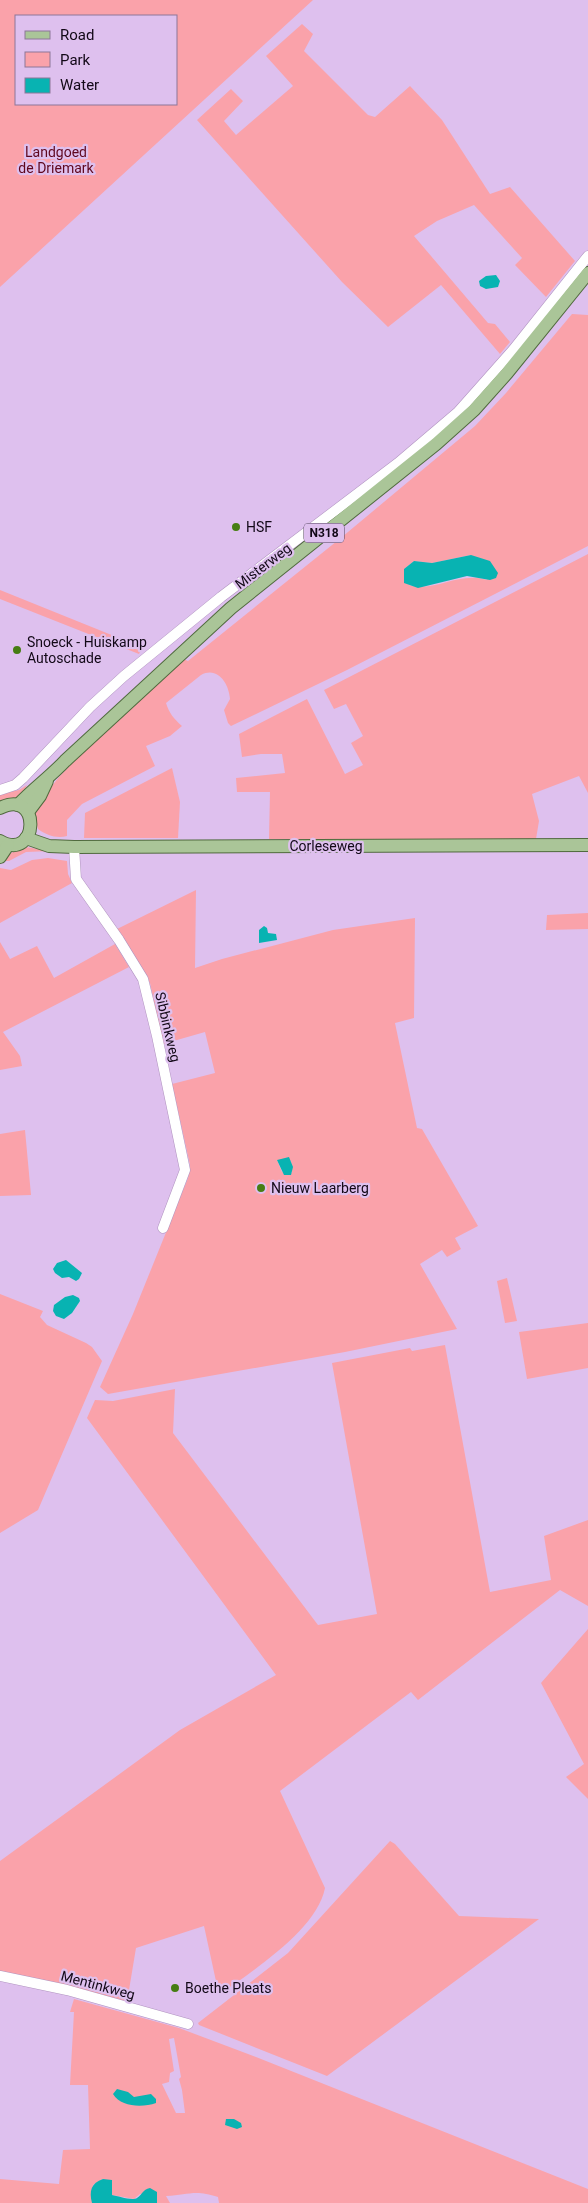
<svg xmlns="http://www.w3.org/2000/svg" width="588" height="2203" font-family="Roboto,sans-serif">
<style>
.green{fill:#faa2aa;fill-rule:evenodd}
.water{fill:#08b3b2}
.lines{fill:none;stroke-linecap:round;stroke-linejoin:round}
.minor-casing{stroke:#b194c0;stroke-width:11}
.major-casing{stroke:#506a3e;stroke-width:14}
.minor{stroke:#fff;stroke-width:10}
.major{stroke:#aac598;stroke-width:12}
.poi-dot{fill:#467d13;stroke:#dec0ee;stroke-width:2}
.labels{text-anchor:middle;stroke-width:4.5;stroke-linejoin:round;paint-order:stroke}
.shield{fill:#dec0ee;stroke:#4f3f58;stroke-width:1}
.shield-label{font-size:12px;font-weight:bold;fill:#120817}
.park-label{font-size:14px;fill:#5f071e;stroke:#dec0ee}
.poi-label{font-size:14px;fill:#120817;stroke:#dec0ee;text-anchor:start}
.street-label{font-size:14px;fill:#120817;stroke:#dec0ee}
</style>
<rect width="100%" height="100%" fill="#dec0ee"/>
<g class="green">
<path d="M0,0H313L0,287ZM16,16H176V104H16Z"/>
<polygon points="302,24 313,34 304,51 368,115 375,117 410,86 442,120 490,194 510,187 575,261 546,297 515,265 522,258 474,205 437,221 414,236 488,323 495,324 510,342 500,354 441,285 388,327 342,282 197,120 231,89 243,101 224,121 236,135 293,86 266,56"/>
<path d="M572,314L588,315V546L347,670L231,726L228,723L224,710L230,699C229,684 218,666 201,675L166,703C169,713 174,719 182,726L170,736L146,746L155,766L82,804L67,820V836C57,839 46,835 38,829L34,816L36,806L59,777L108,725L181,658L188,661L342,537L475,426L506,393ZM471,555L487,580C458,571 435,593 409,585L404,569L414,561L432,563Z"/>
<polygon points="588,554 588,793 579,776 532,794 539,821 536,839 269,839 270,792 237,792 236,778 285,773 282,754 261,754 242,757 239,734 307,699 345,774 363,765 351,743 363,736 346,704 334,709 324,690"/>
<polygon points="0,590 124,640 142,648 139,654 0,599"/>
<polygon points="172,768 180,802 178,838 84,838 85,813"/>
<polygon points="27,785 21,797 0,803 0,794 19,790"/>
<polygon points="26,847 51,851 26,852 9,861 4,861 8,854"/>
<polygon points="48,858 67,861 68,874 72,883 0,923 0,868 11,870 32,860"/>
<path d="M196,890L195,968L222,959L333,930L415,918L414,1018L395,1023L417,1128L422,1129L478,1226L455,1238L461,1249L447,1257L442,1250L420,1264L457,1329L345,1352L108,1394L100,1387L133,1314L188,1178L190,1165L172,1084L215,1073L205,1032L163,1044L150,983L115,930ZM277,1160L291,1161L292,1173L282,1172Z"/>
<polygon points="588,913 588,929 546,930 547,915"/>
<polygon points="0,942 10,959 37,946 54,978 115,944 129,967 3,1032 20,1056 22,1066 0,1070"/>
<polygon points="25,1130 31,1195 0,1196 0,1134"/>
<polygon points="507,1278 517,1321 505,1323 497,1281"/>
<polygon points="0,1294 43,1311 40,1317 47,1325 86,1343 92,1347 102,1361 38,1510 0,1533"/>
<polygon points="588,1323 588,1368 527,1379 519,1332"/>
<path d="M445,1345L490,1592L551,1580L544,1536L588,1520V1606L560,1590L418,1700L411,1692L280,1791L325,1888C317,1930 252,1971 219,1995L204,1926L136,1948L127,2002L0,1972V1861L180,1730L276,1675L87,1418L95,1400L113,1401L175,1389L173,1433L318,1625L377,1614L332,1363L410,1348L412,1351Z"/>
<polygon points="588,1629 588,1799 566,1777 584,1764 541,1683"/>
<polygon points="390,1841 395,1844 459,1916 539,1919 327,2076 199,2025 198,2023 288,1953"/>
<path d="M74,1999L179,2028L256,2057L588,2189V2203H219L218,2197C195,2189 188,2195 166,2196L170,2203H157V2192L140,2194L134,2199L112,2195V2186L103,2179L93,2185L92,2203H0V2179L59,2184L63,2150L90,2149L88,2085H70L74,2012H70ZM174,2038L181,2077L179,2079L182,2090L185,2113H176L162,2084L169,2082L170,2073L174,2071L169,2039Z"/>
</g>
<g class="water">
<polygon points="496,275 500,281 498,287 486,289 480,286 479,281 486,276"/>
<polygon points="471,555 490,561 498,573 496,578 490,580 467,576 418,588 404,583 404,569 414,561 432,563"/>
<polygon points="264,926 267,928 268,933 276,934 277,940 259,943 259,930"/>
<polygon points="289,1157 293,1167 291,1175 284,1175 277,1160"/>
<polygon points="66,1260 82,1273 79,1279 76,1281 69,1277 62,1278 55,1273 53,1269 57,1263"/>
<polygon points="73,1295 79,1298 80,1301 72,1313 64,1319 56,1316 53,1311 54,1305 65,1297"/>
<path d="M117,2089L128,2092L134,2097L151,2094L156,2099V2103C142,2108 121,2107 113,2094Z"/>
<polygon points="226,2119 234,2119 241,2123 242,2127 237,2129 225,2125"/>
<path d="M103,2179L112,2180V2195C118,2196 132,2201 137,2198C143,2194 142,2190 150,2188L157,2192V2203H92C89,2191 91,2183 103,2179Z"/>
</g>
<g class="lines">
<g class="minor-casing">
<g id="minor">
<polyline points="0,790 15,785 23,778 90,707 124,676 221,597 398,463 458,412 513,350 588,256"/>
<polyline points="74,847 76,879 119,940 143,979 157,1036 185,1170 163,1228"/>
<polyline points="0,1976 67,1990 188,2024"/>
</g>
</g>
<g class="major-casing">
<g id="major">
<path d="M18,805C33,789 50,777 65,761L231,608L436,444L474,410L507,373L588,273"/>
<path d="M0,808C42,787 39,863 0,841"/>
<polyline points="28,812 40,796 47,781"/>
<polyline points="26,838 49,846 74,847 588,845"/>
<polyline points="0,857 8,845"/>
</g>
</g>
<use href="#minor" class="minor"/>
<use href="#major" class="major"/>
</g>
<g class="poi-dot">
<circle cx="236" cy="527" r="5"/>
<circle cx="17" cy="650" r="5"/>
<circle cx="261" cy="1188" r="5"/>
<circle cx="175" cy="1988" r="5"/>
</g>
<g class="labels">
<rect class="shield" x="304" y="523.5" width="40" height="19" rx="4"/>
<g class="shield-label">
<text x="324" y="537">N318</text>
</g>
<g class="park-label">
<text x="56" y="157">Landgoed<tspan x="56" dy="16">de Driemark</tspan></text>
</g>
<g class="poi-label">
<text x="246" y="532">HSF</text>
<text x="27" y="647">Snoeck - Huiskamp<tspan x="27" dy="16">Autoschade</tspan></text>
<text x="271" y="1193">Nieuw Laarberg</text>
<text x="185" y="1993">Boethe Pleats</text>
</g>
<g class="street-label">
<text transform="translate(263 566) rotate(-37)" y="5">Misterweg</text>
<text x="326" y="851">Corleseweg</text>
<text transform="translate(168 1027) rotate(77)" y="5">Sibbinkweg</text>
<text transform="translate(98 1985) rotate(15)" y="5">Mentinkweg</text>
</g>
</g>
<rect x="15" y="15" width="162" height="90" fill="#dec0ee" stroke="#8c7698"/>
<rect x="25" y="31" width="25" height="8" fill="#aac598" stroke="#8c7698"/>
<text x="60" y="40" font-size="15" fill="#120817">Road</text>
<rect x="25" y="52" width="25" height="15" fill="#faa2aa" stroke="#8c7698"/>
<text x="60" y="65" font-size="15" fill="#120817">Park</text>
<rect x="25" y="78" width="25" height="15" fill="#08b3b2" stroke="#8c7698"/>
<text x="60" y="90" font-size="15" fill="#120817">Water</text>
</svg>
